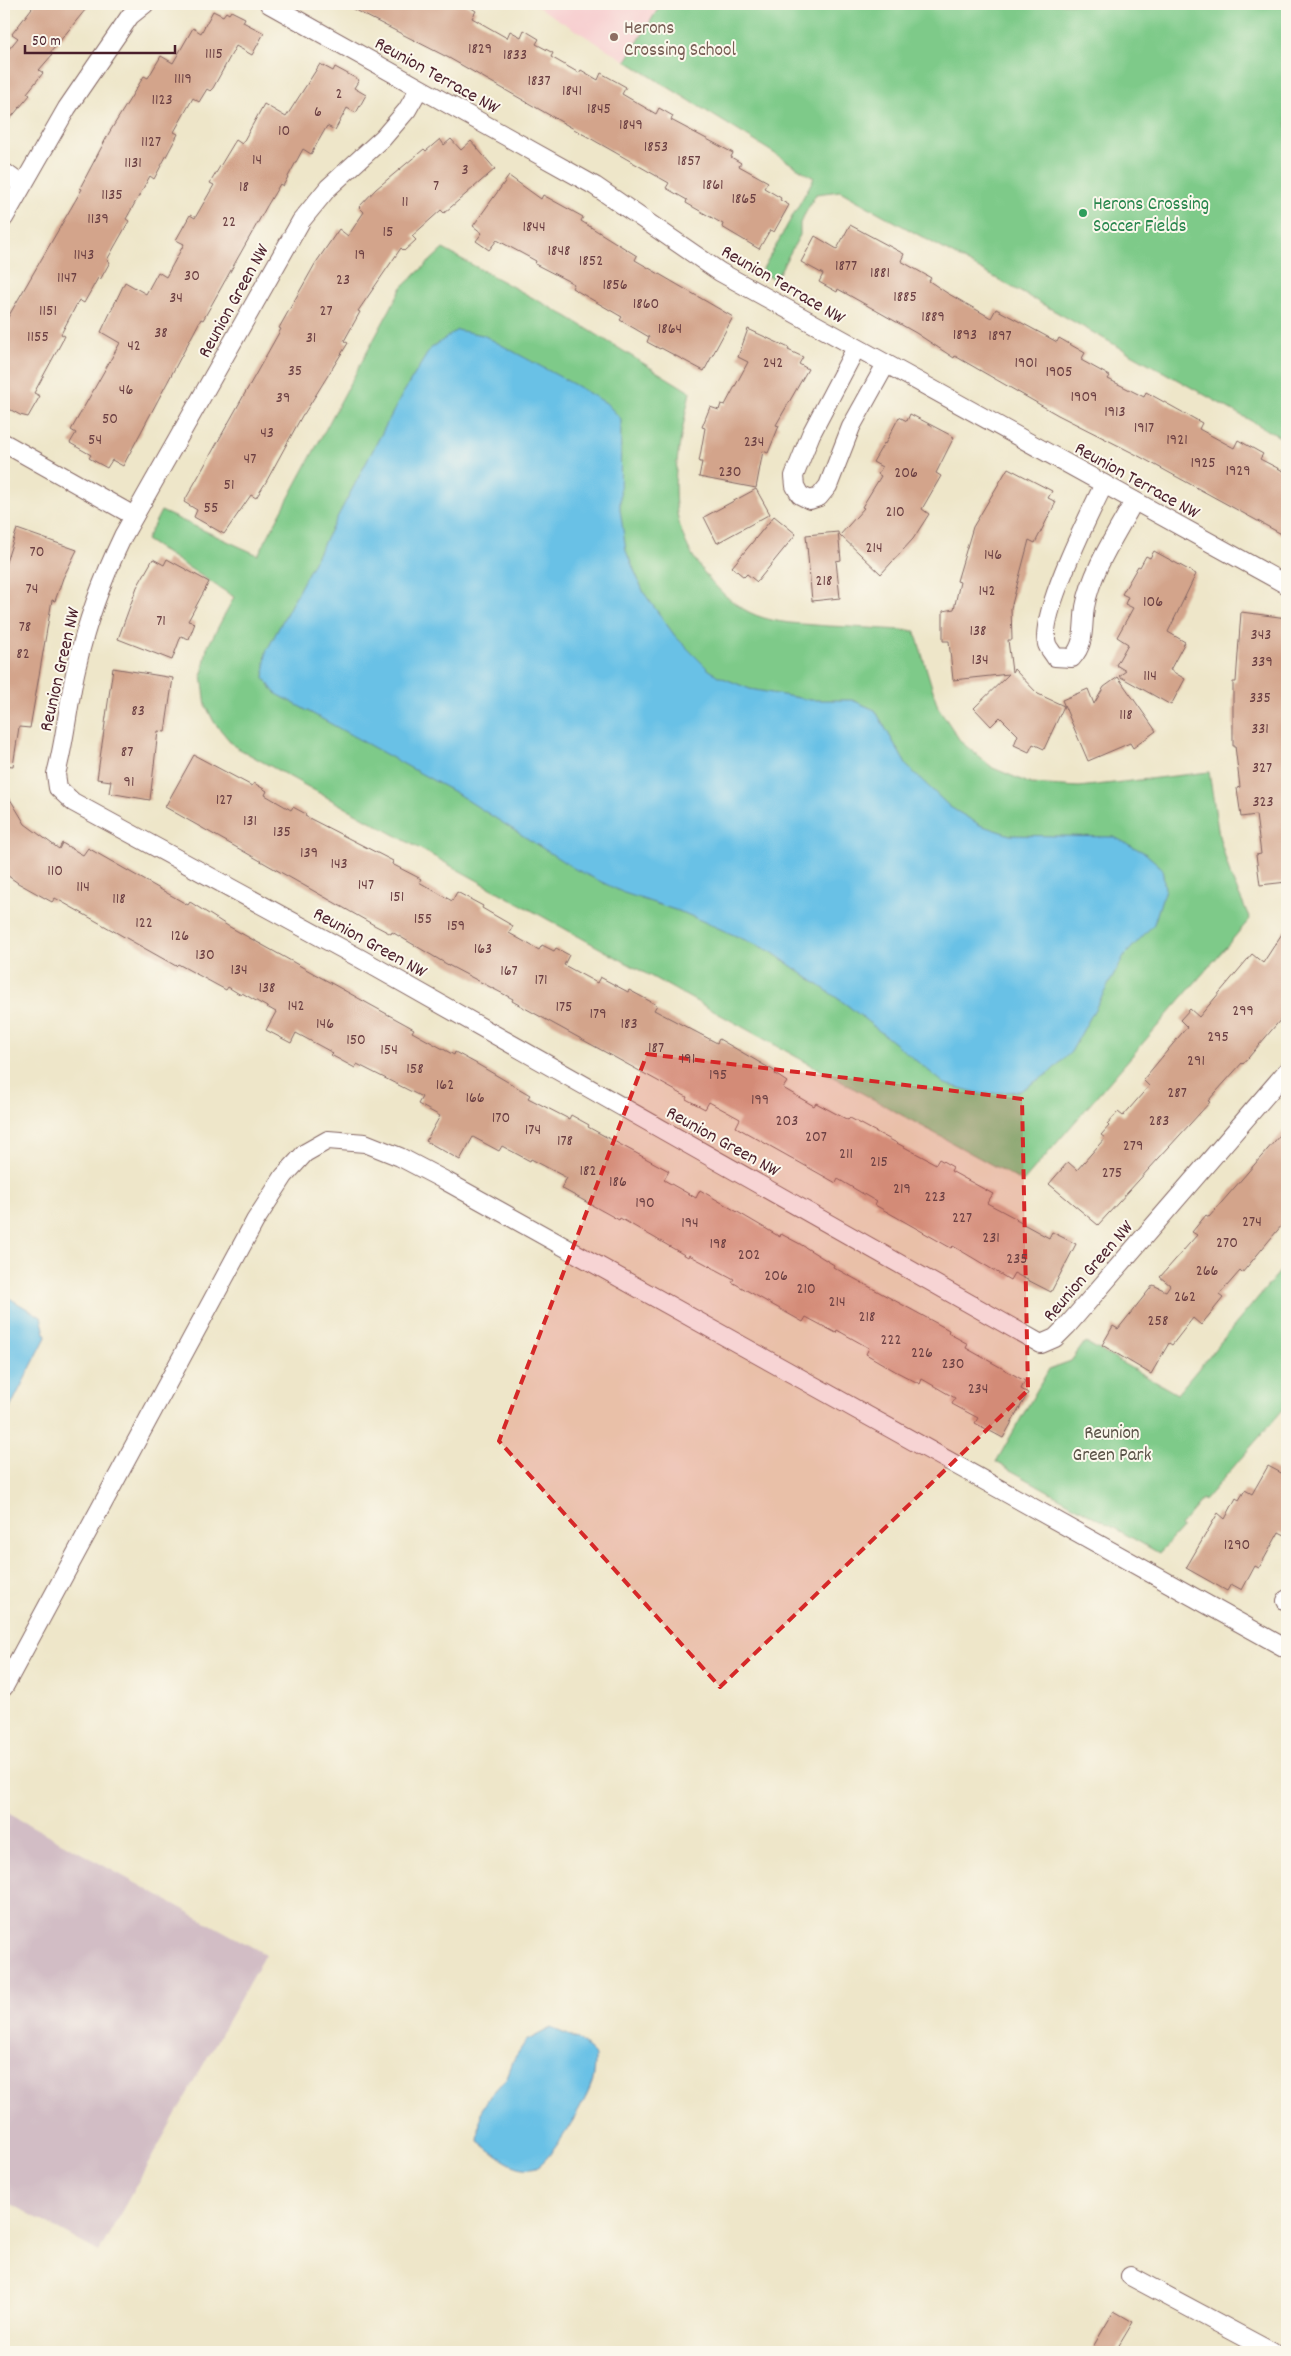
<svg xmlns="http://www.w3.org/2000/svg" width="1291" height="2356" font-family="Dekko,sans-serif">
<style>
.built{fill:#f7cfd0}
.industrial{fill:#d2bdc5}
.green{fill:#7eca89;stroke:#64745a}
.water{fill:#69c1e6;stroke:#5a7088}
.building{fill:#d3a48b}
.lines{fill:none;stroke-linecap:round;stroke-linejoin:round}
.street-casing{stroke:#836562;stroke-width:20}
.street{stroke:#fff;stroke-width:18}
.marked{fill:#d62828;fill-opacity:0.2;stroke:#d62828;stroke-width:4;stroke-dasharray:10 6;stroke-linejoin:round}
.education-dot{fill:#8d6e63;stroke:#fbf7ec;stroke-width:2}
.leisure-dot{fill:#2e9e5b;stroke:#fbf7ec;stroke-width:2}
.labels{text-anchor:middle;stroke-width:4;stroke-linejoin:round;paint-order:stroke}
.number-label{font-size:16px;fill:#6c4043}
.education-label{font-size:19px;fill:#785e54;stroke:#fbf7ec;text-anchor:start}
.street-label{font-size:19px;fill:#4a1f2b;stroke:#fbf7ec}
.leisure-label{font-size:19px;fill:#27864d;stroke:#fbf7ec;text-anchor:start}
.park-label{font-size:19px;fill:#5a5247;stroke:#fbf7ec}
</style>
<rect width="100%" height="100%" fill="#fbf7ec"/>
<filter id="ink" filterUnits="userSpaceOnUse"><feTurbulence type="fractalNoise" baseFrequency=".02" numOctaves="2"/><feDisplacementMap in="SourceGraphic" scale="10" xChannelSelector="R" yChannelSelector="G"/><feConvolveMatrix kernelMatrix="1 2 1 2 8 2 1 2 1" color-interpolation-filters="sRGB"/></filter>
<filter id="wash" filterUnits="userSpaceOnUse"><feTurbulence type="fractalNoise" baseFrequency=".0096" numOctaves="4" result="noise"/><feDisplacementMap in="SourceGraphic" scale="20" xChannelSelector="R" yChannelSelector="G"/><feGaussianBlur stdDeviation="1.12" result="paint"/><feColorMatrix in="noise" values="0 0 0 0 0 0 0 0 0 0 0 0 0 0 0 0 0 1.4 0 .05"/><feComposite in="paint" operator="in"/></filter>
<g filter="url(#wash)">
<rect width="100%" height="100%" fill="#eee6c9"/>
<polygon class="built" points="533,4 661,4 626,61"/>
<polygon class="industrial" points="4,1811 265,1954 99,2252 4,2200"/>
<g class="green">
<polygon points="661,4 1287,4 1287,441 840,191 816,194 800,223 800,235 775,280 761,272 814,178 626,61"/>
<path d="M443,249L568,317L690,392C676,465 657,520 712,582C726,598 743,612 764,618C784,624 806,624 828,626C857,627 886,629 915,631L938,707L961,742L993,768L1031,784L1079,787L1209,772L1219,836L1231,877L1250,919L1023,1182L234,746L214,722L206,706L202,675L207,648L234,597L146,540L161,511L258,555L402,287Z"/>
<polygon points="1287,1263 1287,1405 1204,1501 1202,1500 1180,1526 1182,1528 1159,1553 996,1462 1049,1369 1071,1361 1085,1342 1177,1394"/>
</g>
<g class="water">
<polygon points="457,330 483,335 575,385 606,403 621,419 620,509 626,551 644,593 675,636 708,669 718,676 750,689 810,700 852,700 875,710 907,766 950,807 980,825 1010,835 1114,837 1145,853 1162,868 1165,889 1154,924 1125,955 1071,1052 1049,1073 1020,1091 982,1094 945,1084 847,1005 770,951 684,913 624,893 575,869 456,793 275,693 264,678 266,652 402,395 430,349"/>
<polygon points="4,1295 41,1317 46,1337 10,1408 4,1412"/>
<path d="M551,2028L578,2039L595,2055C595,2067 595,2077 590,2088C584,2104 550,2162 536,2167C515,2174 493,2152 478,2141L481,2111L490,2096L507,2077L514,2059L526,2041Z"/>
</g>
<g id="blocks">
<g class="building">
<polygon points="35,4 90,4 50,53 52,55 39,70 43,73 27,93 30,95 4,126 4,55 18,38 12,34"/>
<polygon points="343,4 465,4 476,11 472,18 507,38 510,31 521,37 524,30 539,39 536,44 553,53 551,57 579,73 581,70 598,80 601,73 626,87 622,94 656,114 659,108 673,116 671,120 733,153 731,157 741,163 739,166 768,182 764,188 781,198 780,200 789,205 774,232 770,230 759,249 722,227 723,224 686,203 687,200 666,188 669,183 449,58"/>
<polygon points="213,11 223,16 226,12 229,14 231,11 245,18 243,22 264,33 252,55 236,46 213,88 210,91 207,89 199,102 193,98 174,132 178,134 154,179 150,176 126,219 129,221 107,260 110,262 100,280 98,278 84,303 79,300 61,334 65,336 34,393 40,396 28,417 20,415 4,406 4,324 82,189 80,188 109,133 144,76 148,78 161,56 173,63 193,28 201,33"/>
<polygon points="320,64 333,71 335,67 359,80 354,88 366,95 356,113 347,108 335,130 327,126 311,154 303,149 283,186 280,184 267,206 203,320 201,319 123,466 112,460 107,468 89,458 91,455 70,443 76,433 71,430 120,343 101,332 125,282 146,294 158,272 166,277 184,244 176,240 190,215 195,218 214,185 210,183 234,143 236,140 242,144 264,104 286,117"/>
<polygon points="440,139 444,145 451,139 461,150 471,141 495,169 444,213 441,210 412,236 416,240 404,251 401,248 358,311 360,312 344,341 348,343 304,414 303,414 266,482 256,498 251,495 224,534 194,517 197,510 184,502 281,329 279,328 315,264 339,229 348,236 364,212 359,207 376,189 424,149 426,151"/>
<polygon points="509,176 541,199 543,195 583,217 581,221 637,256 635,260 733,317 704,371 661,348 660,349 647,342 649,337 620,320 622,317 572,288 574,284 535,264 536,261 497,240 489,250 476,241 482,233 473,226"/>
<polygon points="850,225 904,254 901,261 931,278 929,281 947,293 991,318 996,309 1057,342 1059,338 1085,353 1081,360 1110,376 1108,379 1144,397 1146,392 1202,423 1199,429 1234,448 1238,440 1263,454 1260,459 1287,473 1287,537 1135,454 1058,415 955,356 954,358 916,333 838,289 837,292 819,282 823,274 801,262 815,236 837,249"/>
<polygon points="748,329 789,348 788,350 803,357 799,364 808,369 776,425 779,426 768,453 763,451 756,488 699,477 702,462 699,462 705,428 702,427 710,407 719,410 721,404 725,405 748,362 738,357"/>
<polygon points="910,414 954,437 936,473 941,476 922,509 929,514 913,539 881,574 840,535 864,508 862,507 881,476 878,474 882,467 873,462 884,443 885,444 899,417 907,421"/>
<polygon points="1008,468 1052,491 1048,498 1056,502 1035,543 1029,540 1011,608 1012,640 1008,640 1012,672 1014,669 1038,694 1064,706 1044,749 1033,744 1029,752 1014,745 1018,735 1000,717 991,726 974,708 1009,674 953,680 949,641 943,641 943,611 954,609 960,582 957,581 973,527"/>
<polygon points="756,489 770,514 717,543 704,517"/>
<polygon points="774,516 796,534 757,582 747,574 744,577 732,567"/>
<polygon points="17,529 77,550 63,578 55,601 52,600 30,728 19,727 13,766 4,765 4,568"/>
<polygon points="838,532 841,560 836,561 840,598 812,601 806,535"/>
<polygon points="1154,551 1196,574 1168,632 1185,642 1170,670 1185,679 1171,705 1119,676 1126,671 1116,665 1128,644 1117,637 1133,608 1125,604 1128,597 1122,594 1138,566 1140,567 1146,556 1150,558"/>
<polygon points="153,559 164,565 167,559 209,582 188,621 195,623 189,639 181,636 172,660 118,639 137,587"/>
<polygon points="1241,612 1287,618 1287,882 1260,885 1256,855 1261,854 1256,815 1241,817 1237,788 1240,787 1235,746 1233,746 1233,682 1236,682"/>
<polygon points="113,668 173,678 165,732 158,731 150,800 109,793 111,781 97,779"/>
<polygon points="1118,677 1156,731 1133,748 1130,743 1088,761 1062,700 1088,689 1094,704 1104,687"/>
<polygon points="194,755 252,786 254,783 267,791 265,795 291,810 293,807 306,814 305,816 393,861 392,864 421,879 419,882 452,901 457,892 483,906 482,908 513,926 509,933 539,950 542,945 554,951 556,948 569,955 564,965 597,983 600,977 628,992 629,990 657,1005 654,1010 717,1043 719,1039 776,1072 775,1074 787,1082 783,1088 814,1106 816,1103 848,1120 850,1118 936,1164 939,1159 953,1167 951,1171 993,1194 987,1203 1017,1219 1016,1220 1049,1238 1052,1232 1076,1244 1051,1292 1014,1273 1010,1280 953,1246 951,1248 875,1205 877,1202 838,1179 836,1183 736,1127 740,1119 709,1102 705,1109 686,1099 687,1097 512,1001 513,999 450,966 392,932 391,934 374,925 165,807"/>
<polygon points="4,789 25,824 59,849 62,843 83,855 88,848 188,905 190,902 228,926 414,1029 412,1032 454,1055 455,1052 477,1064 530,1095 528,1098 569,1119 571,1115 589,1125 588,1127 669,1171 664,1180 696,1198 700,1190 780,1237 781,1234 800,1244 834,1265 833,1267 949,1330 948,1333 968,1344 966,1348 1025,1381 1021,1389 1028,1393 1003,1438 975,1423 978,1418 952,1404 955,1398 922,1379 920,1384 895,1371 866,1354 869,1348 837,1330 836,1333 806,1317 803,1322 732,1282 734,1279 689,1255 688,1257 620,1218 619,1220 561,1188 567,1178 531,1159 530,1161 502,1146 499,1151 473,1137 460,1160 426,1141 440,1116 418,1104 422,1097 357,1064 355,1068 331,1055 333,1053 296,1033 291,1043 266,1030 276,1012 242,993 241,995 228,987 226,990 178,964 176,966 55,898 52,902 18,883 4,873"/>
<polygon points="1287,926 1287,1012 1243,1064 1242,1063 1208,1101 1210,1102 1098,1225 1049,1184 1068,1162 1077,1170 1105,1138 1101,1135 1109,1126 1107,1124 1118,1112 1123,1116 1149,1086 1143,1080 1187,1027 1180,1020 1190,1009 1199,1017 1252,954 1263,963"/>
<polygon points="1287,1127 1287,1219 1242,1273 1240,1271 1219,1295 1223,1298 1201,1325 1193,1318 1172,1345 1169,1343 1151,1374 1102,1345 1113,1326 1118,1329 1153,1285 1166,1291 1170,1285 1160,1277 1197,1235 1192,1232 1206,1215 1209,1217"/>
<polygon points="1268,1466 1287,1476 1287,1536 1279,1532 1259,1568 1255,1566 1242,1590 1231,1584 1227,1591 1186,1568 1218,1513 1225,1519 1236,1498 1239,1500 1245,1490 1252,1494"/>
<polygon points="1114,2311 1133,2322 1115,2352 1090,2352"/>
</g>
</g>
</g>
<g filter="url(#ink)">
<use href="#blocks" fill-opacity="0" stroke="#836562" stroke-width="1"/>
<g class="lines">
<g class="street-casing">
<g id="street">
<polyline points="269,4 595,186 720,272 1287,585"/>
<path d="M419,89L407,110L383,138L328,188L301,221L123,536C103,578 87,620 77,665C68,701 66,738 56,774L58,788L73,802L361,959L1041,1344L1055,1338L1067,1326L1287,1071"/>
<polyline points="4,172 22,185"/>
<polyline points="4,218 67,108 130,16 145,4"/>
<polyline points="856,348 811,434 794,476 795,486 800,495 810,500 819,497 828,486 851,427 886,364"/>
<polyline points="4,443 134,516"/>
<path d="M1104,484C1090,513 1038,616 1047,644C1048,648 1053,653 1055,657L1072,658C1086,643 1082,627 1085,607C1092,569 1116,535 1134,501"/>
<polyline points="1286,1601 1287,1599"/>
<polyline points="4,1687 255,1221 284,1176 305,1153 328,1140 365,1143 400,1157 444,1180 1287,1649"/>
<polyline points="1130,2276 1272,2352"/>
</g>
</g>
<use href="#street" class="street"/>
</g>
</g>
<path class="marked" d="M647,1054L1022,1099L1028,1390L720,1687L499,1441Z"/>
<circle class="education-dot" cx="614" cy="37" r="5"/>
<circle class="leisure-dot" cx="1083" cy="213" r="5"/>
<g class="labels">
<g class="number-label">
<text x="480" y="53">1829</text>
<text x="214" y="58">1115</text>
<text x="515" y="59">1833</text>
<text x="183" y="83">1119</text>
<text x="539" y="85">1837</text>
<text x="572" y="95">1841</text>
<text x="339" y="98">2</text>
<text x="162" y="104">1123</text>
<text x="599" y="113">1845</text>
<text x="318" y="116">6</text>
<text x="631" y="129">1849</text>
<text x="284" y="135">10</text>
<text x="151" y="146">1127</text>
<text x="656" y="151">1853</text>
<text x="257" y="164">14</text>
<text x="689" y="165">1857</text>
<text x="133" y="167">1131</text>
<text x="465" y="174">3</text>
<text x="713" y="189">1861</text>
<text x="436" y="190">7</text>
<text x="244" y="191">18</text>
<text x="112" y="199">1135</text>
<text x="744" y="203">1865</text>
<text x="405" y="206">11</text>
<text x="98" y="223">1139</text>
<text x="229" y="226">22</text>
<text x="534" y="231">1844</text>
<text x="388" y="236">15</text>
<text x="559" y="255">1848</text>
<text x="84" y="259">1143</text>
<text x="360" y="259">19</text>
<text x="591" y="265">1852</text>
<text x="846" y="270">1877</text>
<text x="880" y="277">1881</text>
<text x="192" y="280">30</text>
<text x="67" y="282">1147</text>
<text x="343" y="284">23</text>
<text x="615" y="289">1856</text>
<text x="905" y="301">1885</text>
<text x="176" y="302">34</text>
<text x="646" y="308">1860</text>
<text x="48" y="315">1151</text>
<text x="326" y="315">27</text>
<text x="933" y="321">1889</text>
<text x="670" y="333">1864</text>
<text x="161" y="337">38</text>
<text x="965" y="339">1893</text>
<text x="1000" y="340">1897</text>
<text x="38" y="341">1155</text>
<text x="311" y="342">31</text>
<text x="134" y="350">42</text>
<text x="773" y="367">242</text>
<text x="1026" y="367">1901</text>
<text x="295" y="375">35</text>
<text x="1059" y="376">1905</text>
<text x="126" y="394">46</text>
<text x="1084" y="401">1909</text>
<text x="283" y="402">39</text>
<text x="1115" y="416">1913</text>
<text x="110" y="423">50</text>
<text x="1144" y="432">1917</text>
<text x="267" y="437">43</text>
<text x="95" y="444">54</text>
<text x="1177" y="444">1921</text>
<text x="754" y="446">234</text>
<text x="250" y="463">47</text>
<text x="1203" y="467">1925</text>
<text x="1238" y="475">1929</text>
<text x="730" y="476">230</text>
<text x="906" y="477">206</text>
<text x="229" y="489">51</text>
<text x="211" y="512">55</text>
<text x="895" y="516">210</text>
<text x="874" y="552">214</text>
<text x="37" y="556">70</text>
<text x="993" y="559">146</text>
<text x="824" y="585">218</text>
<text x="32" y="593">74</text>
<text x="987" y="595">142</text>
<text x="1153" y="606">106</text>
<text x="161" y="625">71</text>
<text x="25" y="631">78</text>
<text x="978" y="635">138</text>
<text x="1261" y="639">343</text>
<text x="23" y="658">82</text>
<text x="980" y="664">134</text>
<text x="1262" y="666">339</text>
<text x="1150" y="680">114</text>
<text x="1260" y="702">335</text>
<text x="138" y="715">83</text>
<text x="1126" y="719">118</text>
<text x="1260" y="733">331</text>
<text x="127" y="756">87</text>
<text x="1262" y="772">327</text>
<text x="129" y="786">91</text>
<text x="224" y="804">127</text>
<text x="1263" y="806">323</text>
<text x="250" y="825">131</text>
<text x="282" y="836">135</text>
<text x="309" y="857">139</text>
<text x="339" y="868">143</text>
<text x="55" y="875">110</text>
<text x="366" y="889">147</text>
<text x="83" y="891">114</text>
<text x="397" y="901">151</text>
<text x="119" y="903">118</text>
<text x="423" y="923">155</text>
<text x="144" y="927">122</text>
<text x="456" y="930">159</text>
<text x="180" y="940">126</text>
<text x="483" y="953">163</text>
<text x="205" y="959">130</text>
<text x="239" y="974">134</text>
<text x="509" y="975">167</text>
<text x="541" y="984">171</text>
<text x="267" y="992">138</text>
<text x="296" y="1010">142</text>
<text x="564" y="1011">175</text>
<text x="1243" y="1015">299</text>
<text x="598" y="1018">179</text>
<text x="325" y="1028">146</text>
<text x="629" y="1028">183</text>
<text x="1218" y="1041">295</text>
<text x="356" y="1044">150</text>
<text x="656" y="1052">187</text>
<text x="389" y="1054">154</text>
<text x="688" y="1063">191</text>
<text x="1196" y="1065">291</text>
<text x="415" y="1073">158</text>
<text x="718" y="1079">195</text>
<text x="445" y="1089">162</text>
<text x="1177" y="1097">287</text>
<text x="475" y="1102">166</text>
<text x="760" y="1104">199</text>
<text x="501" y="1122">170</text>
<text x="787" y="1125">203</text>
<text x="1159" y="1125">283</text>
<text x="533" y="1134">174</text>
<text x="816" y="1141">207</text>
<text x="565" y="1145">178</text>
<text x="1133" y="1150">279</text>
<text x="846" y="1158">211</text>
<text x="879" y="1166">215</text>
<text x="588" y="1175">182</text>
<text x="1112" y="1177">275</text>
<text x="618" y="1186">186</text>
<text x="902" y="1193">219</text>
<text x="935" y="1201">223</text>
<text x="645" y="1207">190</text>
<text x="962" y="1222">227</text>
<text x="1252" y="1226">274</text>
<text x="690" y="1227">194</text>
<text x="991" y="1242">231</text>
<text x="1227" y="1247">270</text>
<text x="718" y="1248">198</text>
<text x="749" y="1259">202</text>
<text x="1017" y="1263">235</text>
<text x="1207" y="1275">266</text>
<text x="776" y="1280">206</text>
<text x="806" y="1293">210</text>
<text x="1185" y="1301">262</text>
<text x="837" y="1306">214</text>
<text x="867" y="1321">218</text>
<text x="1158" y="1325">258</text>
<text x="891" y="1344">222</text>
<text x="922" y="1357">226</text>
<text x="953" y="1368">230</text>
<text x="978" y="1393">234</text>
<text x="1237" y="1549">1290</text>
</g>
<g class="education-label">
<text x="624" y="33">Herons<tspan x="624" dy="22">Crossing School</tspan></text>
</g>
<g class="street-label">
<text transform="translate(438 74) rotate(29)" y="7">Reunion Terrace NW</text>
<text transform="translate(784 283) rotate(30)" y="7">Reunion Terrace NW</text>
<text transform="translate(232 300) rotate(-61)" y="7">Reunion Green NW</text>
<text transform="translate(1138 479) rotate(29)" y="7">Reunion Terrace NW</text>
<text transform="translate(58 669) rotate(-77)" y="7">Reunion Green NW</text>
<text transform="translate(371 941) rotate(29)" y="7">Reunion Green NW</text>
<text transform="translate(724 1140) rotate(29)" y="7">Reunion Green NW</text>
<text transform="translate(1087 1270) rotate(-49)" y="7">Reunion Green NW</text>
</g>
<g class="leisure-label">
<text x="1093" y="209">Herons Crossing<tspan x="1093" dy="22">Soccer Fields</tspan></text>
</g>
<g class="park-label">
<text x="1112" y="1438">Reunion<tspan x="1112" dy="22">Green Park</tspan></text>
</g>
</g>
<rect width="1291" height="2356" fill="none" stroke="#fbf7ec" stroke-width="20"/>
<path d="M25 45v8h150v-8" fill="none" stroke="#4a1f2b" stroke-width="2.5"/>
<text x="32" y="45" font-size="15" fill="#4a1f2b" stroke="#fbf7ec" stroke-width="4" paint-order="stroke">50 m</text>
</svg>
